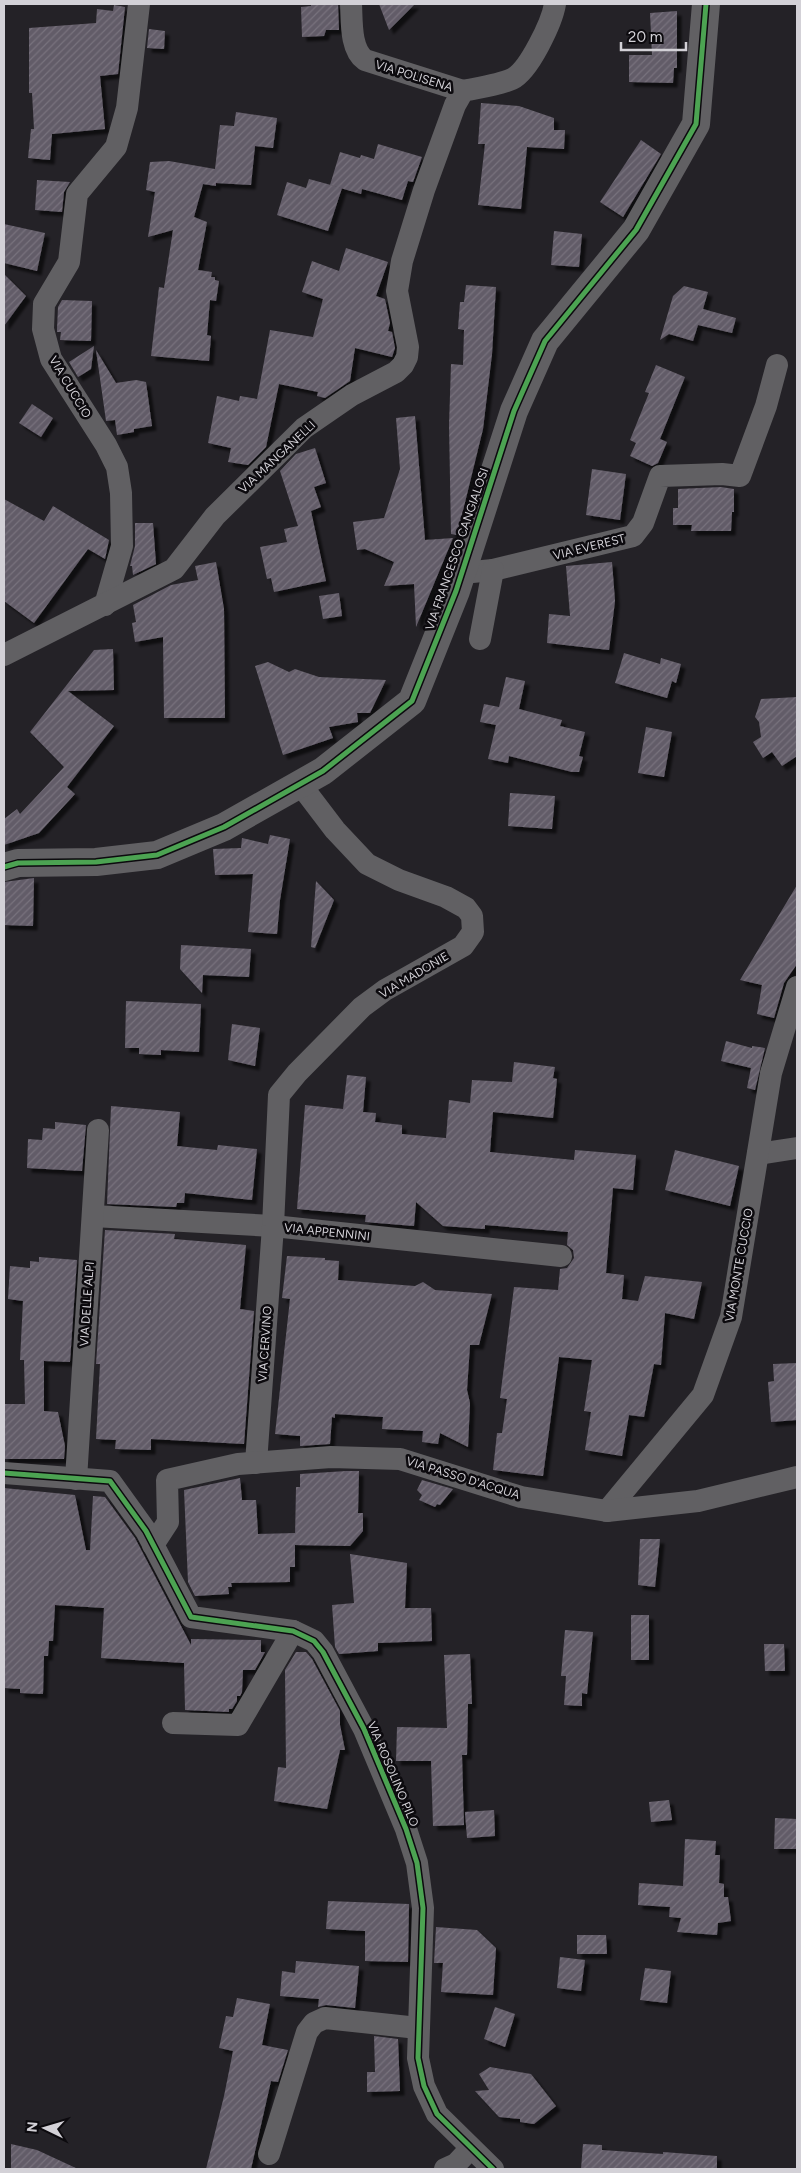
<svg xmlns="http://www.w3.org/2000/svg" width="801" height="2173" font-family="Figtree,sans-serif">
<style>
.building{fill:url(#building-hatch);filter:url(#shadow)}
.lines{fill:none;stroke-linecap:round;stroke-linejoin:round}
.street{stroke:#616063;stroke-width:22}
.secondary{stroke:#616063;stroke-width:28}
.cycleway-casing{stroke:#0c0a0e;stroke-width:8}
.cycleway{stroke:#4ca352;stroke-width:5}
.labels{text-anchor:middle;stroke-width:5;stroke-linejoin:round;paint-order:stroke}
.street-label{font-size:12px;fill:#d3d1d7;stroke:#0c0a0e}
</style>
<defs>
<pattern id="building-hatch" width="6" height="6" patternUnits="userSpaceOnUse" patternTransform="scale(1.25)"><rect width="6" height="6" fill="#625c68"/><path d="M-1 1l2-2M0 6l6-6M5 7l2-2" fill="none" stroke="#78727d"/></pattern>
<filter id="shadow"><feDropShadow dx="4.5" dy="4.5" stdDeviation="1" flood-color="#0009"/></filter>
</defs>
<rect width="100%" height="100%" fill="#242227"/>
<g class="building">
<polygon points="311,4 338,4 339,30 326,30 324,36 302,37 301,7 311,6"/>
<polygon points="379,4 415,4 389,30"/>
<polygon points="114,5 125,7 118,74 100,76 105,129 52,134 50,160 28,158 31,129 34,129 32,93 29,93 29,28 96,23 97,9 113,11"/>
<polygon points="677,11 677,68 674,68 673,83 629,82 629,55 652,55 650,13"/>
<polygon points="149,29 165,31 164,49 147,48"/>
<polygon points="481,103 519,106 554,118 554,130 565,130 564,149 527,147 521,209 478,205 485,144 478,144"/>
<polygon points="236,112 277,118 273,148 255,146 251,185 216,183 216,186 203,184 194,217 207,222 198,270 212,272 211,277 215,277 215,280 219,281 216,301 210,300 207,335 211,336 209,361 151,356 159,287 164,288 173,230 148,237 155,192 146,190 150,162 169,161 215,169 220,125 234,126"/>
<polygon points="641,140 661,154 623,217 600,202"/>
<polygon points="378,144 422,157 413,182 408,181 402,200 362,189 361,194 330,185 340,152 360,158 361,155 374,159"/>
<polygon points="309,179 342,188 328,231 277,215 287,182 306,188"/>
<polygon points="37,180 70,182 64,192 62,212 35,210"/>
<polygon points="4,224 45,233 37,271 4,263"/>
<polygon points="554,231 582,234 579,267 551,265"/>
<polygon points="346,248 388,262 376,296 385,299 390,323 388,331 392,332 395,348 392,357 355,348 350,381 325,398 317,396 318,392 279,384 266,447 248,465 228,462 231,448 208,443 217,396 239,401 240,396 257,399 270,330 313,337 323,299 302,292 312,261 339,271"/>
<polygon points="4,274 26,296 4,326"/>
<polygon points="466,285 496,287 492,354 483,429 457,535 451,534 449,425 451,364 463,365 464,330 458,329 460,302 464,302"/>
<polygon points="684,286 708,292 703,309 736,318 732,333 698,325 693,341 669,334 660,340 673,296"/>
<polygon points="62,300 92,301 91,341 60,340 61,332 57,332 57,329 58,307"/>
<polygon points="94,346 91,369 78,377 69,362"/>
<polygon points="96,350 116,383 136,380 146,382 152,426 134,429 134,432 117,435 115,420 106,421"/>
<polygon points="656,365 685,377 660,439 667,442 658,463 652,466 630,456 636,443 630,440 649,393 645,392"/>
<polygon points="32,404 53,418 41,437 19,423"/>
<polygon points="415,416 425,540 453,538 416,627 414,584 384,586 394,562 365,549 357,550 353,522 384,518 400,469 396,418"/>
<polygon points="315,448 326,483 314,487 321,507 311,511 326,581 274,592 271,578 267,579 260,547 287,542 284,529 298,526 280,471 296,454"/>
<polygon points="592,469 626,474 620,520 586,515"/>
<polygon points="721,487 734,489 734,512 732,512 731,531 691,531 692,525 673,525 673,508 678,508 678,489"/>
<polygon points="4,499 44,521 53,506 109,540 105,559 88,549 34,623 4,601"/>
<polygon points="135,523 153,523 156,564 133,575 132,566 130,566 135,546"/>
<polygon points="216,562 224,609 225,718 164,718 163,637 135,642 132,623 136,622 133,605 171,585 198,580 195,566"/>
<polygon points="612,562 615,601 609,650 547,643 549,614 570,616 566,566"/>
<polygon points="339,593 342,616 323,619 319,596"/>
<polygon points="113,649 114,690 68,691 114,726 67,787 75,794 39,833 4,845 4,819 17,809 20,814 64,767 30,732 94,650"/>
<polygon points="624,653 660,664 661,658 681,664 676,683 672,681 667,698 615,683"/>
<polygon points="268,662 289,672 295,669 319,677 386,680 370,713 357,713 358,722 329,727 333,738 283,755 255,666"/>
<polygon points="506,677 525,681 519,709 562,720 560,726 585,732 579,756 583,757 579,772 572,772 509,756 508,763 488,759 496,725 480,722 484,704 499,707"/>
<polygon points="797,697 797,756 782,766 772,752 763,758 753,742 761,737 759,722 755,717 761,699"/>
<polygon points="646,727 672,732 664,777 638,773"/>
<polygon points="510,793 555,796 552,829 508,826"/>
<polygon points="270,835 290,839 280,900 277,934 248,932 253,874 215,875 213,849 241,848 242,838 268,844"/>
<polygon points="34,878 33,926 4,925 4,882"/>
<polygon points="316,881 334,900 315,948 311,947"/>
<polygon points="797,885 797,964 784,983 774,1018 757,1014 762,985 740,980"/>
<polygon points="181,945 251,949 249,977 203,975 202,993 180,969"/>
<polygon points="126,1001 201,1004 199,1052 161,1050 161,1055 139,1054 139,1048 125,1048"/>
<polygon points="232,1024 260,1028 255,1066 228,1060"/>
<polygon points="726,1041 752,1048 752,1046 765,1048 755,1090 747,1088 751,1068 721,1061"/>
<polygon points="514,1062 555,1067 553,1078 557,1079 553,1118 493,1112 490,1152 574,1160 575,1150 636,1155 633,1190 613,1188 606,1273 624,1275 622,1299 638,1301 645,1276 702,1282 694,1319 665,1313 661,1365 654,1364 644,1417 629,1415 622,1456 585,1450 591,1412 584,1411 592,1360 559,1357 543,1476 493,1470 497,1433 502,1433 507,1399 500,1398 514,1287 558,1290 560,1269 567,1268 574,1258 573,1250 567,1245 568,1232 485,1225 485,1229 443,1226 416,1202 414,1226 365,1222 366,1215 297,1209 305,1105 343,1109 347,1075 366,1077 363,1112 376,1113 375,1122 402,1125 402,1134 446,1138 449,1100 470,1103 472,1080 512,1082"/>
<polygon points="111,1106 180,1112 177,1146 217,1150 218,1145 257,1149 252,1200 185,1193 184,1203 177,1203 176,1207 107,1204"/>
<polygon points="55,1122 86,1125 82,1171 27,1168 28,1139 42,1140 43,1128 55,1129"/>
<polygon points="675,1150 739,1166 730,1206 665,1190"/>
<polygon points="105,1230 175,1234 174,1239 246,1245 240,1309 254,1311 244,1444 151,1439 151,1450 115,1449 116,1440 96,1439 100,1364 96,1364"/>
<polygon points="287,1256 325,1258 325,1260 339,1261 338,1280 415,1286 423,1282 435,1290 492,1294 479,1345 470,1345 467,1390 470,1403 468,1447 440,1433 438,1444 422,1442 423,1431 382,1429 383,1417 335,1414 335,1418 332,1417 330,1444 300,1446 300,1436 275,1434 290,1299 282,1298"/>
<polygon points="39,1257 77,1260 70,1362 44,1361 44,1411 58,1412 65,1446 64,1459 4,1459 4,1404 25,1404 24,1360 20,1360 23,1301 8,1299 10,1266 30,1268 30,1261 39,1262"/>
<polygon points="797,1363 797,1420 771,1422 768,1382 774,1381 773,1364"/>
<polygon points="346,1471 359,1471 358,1513 363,1513 363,1531 350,1546 295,1545 295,1567 290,1567 290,1582 231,1583 232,1587 228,1587 229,1594 195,1596 188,1582 184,1490 240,1478 242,1500 256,1500 258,1534 295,1533 295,1537 296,1487 300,1487 300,1474"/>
<polygon points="422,1480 453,1489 440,1505 437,1504 435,1507 419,1500 422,1495 417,1490"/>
<polygon points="4,1488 75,1495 86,1550 90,1550 93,1496 105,1497 135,1538 191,1645 191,1639 261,1640 261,1652 265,1652 255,1670 243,1670 242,1692 240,1696 237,1696 237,1701 232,1709 229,1709 229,1712 185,1710 184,1663 101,1658 104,1608 55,1605 53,1641 49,1641 48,1656 44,1656 43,1694 20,1693 20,1689 4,1688"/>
<polygon points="640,1539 660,1539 655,1587 638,1585"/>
<polygon points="350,1554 407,1563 405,1608 431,1608 432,1641 378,1643 378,1651 339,1654 335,1647 332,1605 354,1603"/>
<rect x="631" y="1615" width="18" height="45"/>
<polygon points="565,1630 593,1632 587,1694 582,1693 582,1706 564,1705 566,1676 561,1676"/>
<polygon points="764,1644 784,1644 785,1671 765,1671"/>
<polygon points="296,1652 306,1652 312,1659 340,1711 340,1725 345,1750 340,1750 327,1809 274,1801 278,1767 286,1768 285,1670"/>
<polygon points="470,1654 472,1704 468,1704 467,1755 462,1755 464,1825 433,1826 431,1761 396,1761 397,1727 447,1728 444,1655"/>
<polygon points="669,1800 672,1820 651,1822 649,1802"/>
<polygon points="494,1810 495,1836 467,1838 465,1812"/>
<polygon points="775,1818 797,1819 797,1849 774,1849"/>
<polygon points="685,1839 716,1841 715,1855 720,1855 719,1883 724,1884 724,1897 728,1897 731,1921 718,1923 717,1935 677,1932 681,1918 669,1917 670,1907 638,1905 639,1883 683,1886"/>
<polygon points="328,1901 409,1904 408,1962 365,1961 365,1931 326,1929"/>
<polygon points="436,1927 477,1930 496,1948 493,1995 441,1992 443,1963 434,1963"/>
<polygon points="577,1935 606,1935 607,1954 577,1954"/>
<polygon points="560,1957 585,1960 581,1991 557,1988"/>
<polygon points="296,1961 359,1966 355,2008 326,2005 318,2007 319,1999 280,1996 282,1971 295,1973"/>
<polygon points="645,1968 671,1971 667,2003 640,2000"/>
<polygon points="237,1998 270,2004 262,2045 288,2050 278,2082 271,2081 251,2169 206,2169 224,2096 233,2051 219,2048 226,2016 233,2017"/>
<polygon points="495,2007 515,2014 505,2047 484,2039"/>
<polygon points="374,2036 398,2039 400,2091 367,2092 367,2072 375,2072"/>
<polygon points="490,2067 531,2074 556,2106 534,2124 520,2122 520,2119 499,2117 475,2091 489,2090 479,2074"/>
<polygon points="11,2144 37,2150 78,2169 11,2169"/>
<polygon points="583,2144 602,2145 602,2150 663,2154 663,2152 717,2156 717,2169 581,2169"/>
</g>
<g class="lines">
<g class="street">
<path d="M351,4C352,21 350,49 365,60L463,91"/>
<polyline points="462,573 493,570 633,536 643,523 660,476 722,474 740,476 766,406 777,365"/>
<polyline points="105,605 122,546 121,493 117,467 106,445 51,359 43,329 44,304 69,262 77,194 116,147 127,108 139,4"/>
<polyline points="480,639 493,570"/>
<path d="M4,655L174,569L215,516L304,428L352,395L396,372L403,365L407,357L408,347L397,291L402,261L424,190L455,105L463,91C477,88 499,85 512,79C529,71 552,22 555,4"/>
<polyline points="758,1154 797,1148"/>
<polyline points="93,1216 273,1226 561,1256"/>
<polyline points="256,1463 273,1226 279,1095 297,1073 362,1007 385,990 463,946 473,932 472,916 466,908 446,897 399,880 367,864 335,830 300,784"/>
<polyline points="4,1473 110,1481 146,1531 191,1617 293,1631 314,1641 323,1652 364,1729 406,1829 417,1863 423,1908 418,2058 424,2086 437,2114 493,2169"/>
<polyline points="76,1479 98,1130"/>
<polyline points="607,1511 703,1395 731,1317 771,1073 797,987"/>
<polyline points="153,1545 168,1522 167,1480 238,1464 331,1457 400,1459 521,1497 607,1511 698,1501 797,1477"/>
<polyline points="173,1723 238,1725 293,1631"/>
<polyline points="269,2154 307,2032 314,2023 325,2018 418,2028"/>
<polyline points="445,2169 456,2164 471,2148"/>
</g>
<polyline class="secondary" points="4,867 18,863 96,862 157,855 224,827 323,771 412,701 456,591 514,411 545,341 636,230 696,124 706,4"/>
<g class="cycleway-casing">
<g id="cycleway">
<polyline points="4,867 18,863 96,862 157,855 224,827 323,771 412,701 456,591 514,411 545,341 636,230 696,124 706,4"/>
<polyline points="4,1473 110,1481 146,1531 191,1617 293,1631 314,1641 323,1652 364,1729 406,1829 417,1863 423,1908 418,2058 424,2086 437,2114 493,2169"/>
</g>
</g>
<use href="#cycleway" class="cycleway"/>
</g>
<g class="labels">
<g class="street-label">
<text transform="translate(414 76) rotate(17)" y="4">VIA POLISENA</text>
<text transform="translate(70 387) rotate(59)" y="4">VIA CUCCIO</text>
<text transform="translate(277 457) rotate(-43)" y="4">VIA MANGANELLI</text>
<text transform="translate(589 547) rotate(-14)" y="4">VIA EVEREST</text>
<text transform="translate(457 549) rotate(-71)" y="4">VIA FRANCESCO CANGIALOSI</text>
<text transform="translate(414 975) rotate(-31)" y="4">VIA MADONIE</text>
<text transform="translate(327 1232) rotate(6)" y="4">VIA APPENNINI</text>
<text transform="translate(739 1265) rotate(-80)" y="4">VIA MONTE CUCCIO</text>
<text transform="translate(87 1304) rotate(-86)" y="4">VIA DELLE ALPI</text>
<text transform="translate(265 1344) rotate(-86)" y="4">VIA CERVINO</text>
<text transform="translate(463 1478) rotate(17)" y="4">VIA PASSO D'ACQUA</text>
<text transform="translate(393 1774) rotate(67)" y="4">VIA ROSOLINO PILO</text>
</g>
</g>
<rect width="801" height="2173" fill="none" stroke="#d3d1d7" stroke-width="10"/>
<g transform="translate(45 2128) rotate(275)" stroke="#0c0a0e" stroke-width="4" paint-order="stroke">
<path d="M0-4L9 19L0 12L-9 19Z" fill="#d3d1d7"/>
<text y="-8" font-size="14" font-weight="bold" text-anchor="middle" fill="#d3d1d7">N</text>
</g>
<path d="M621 42v8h65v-8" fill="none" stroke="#d3d1d7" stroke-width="2.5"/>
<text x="628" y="42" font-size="15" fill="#d3d1d7" stroke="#0c0a0e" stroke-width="4" paint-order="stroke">20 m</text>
</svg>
